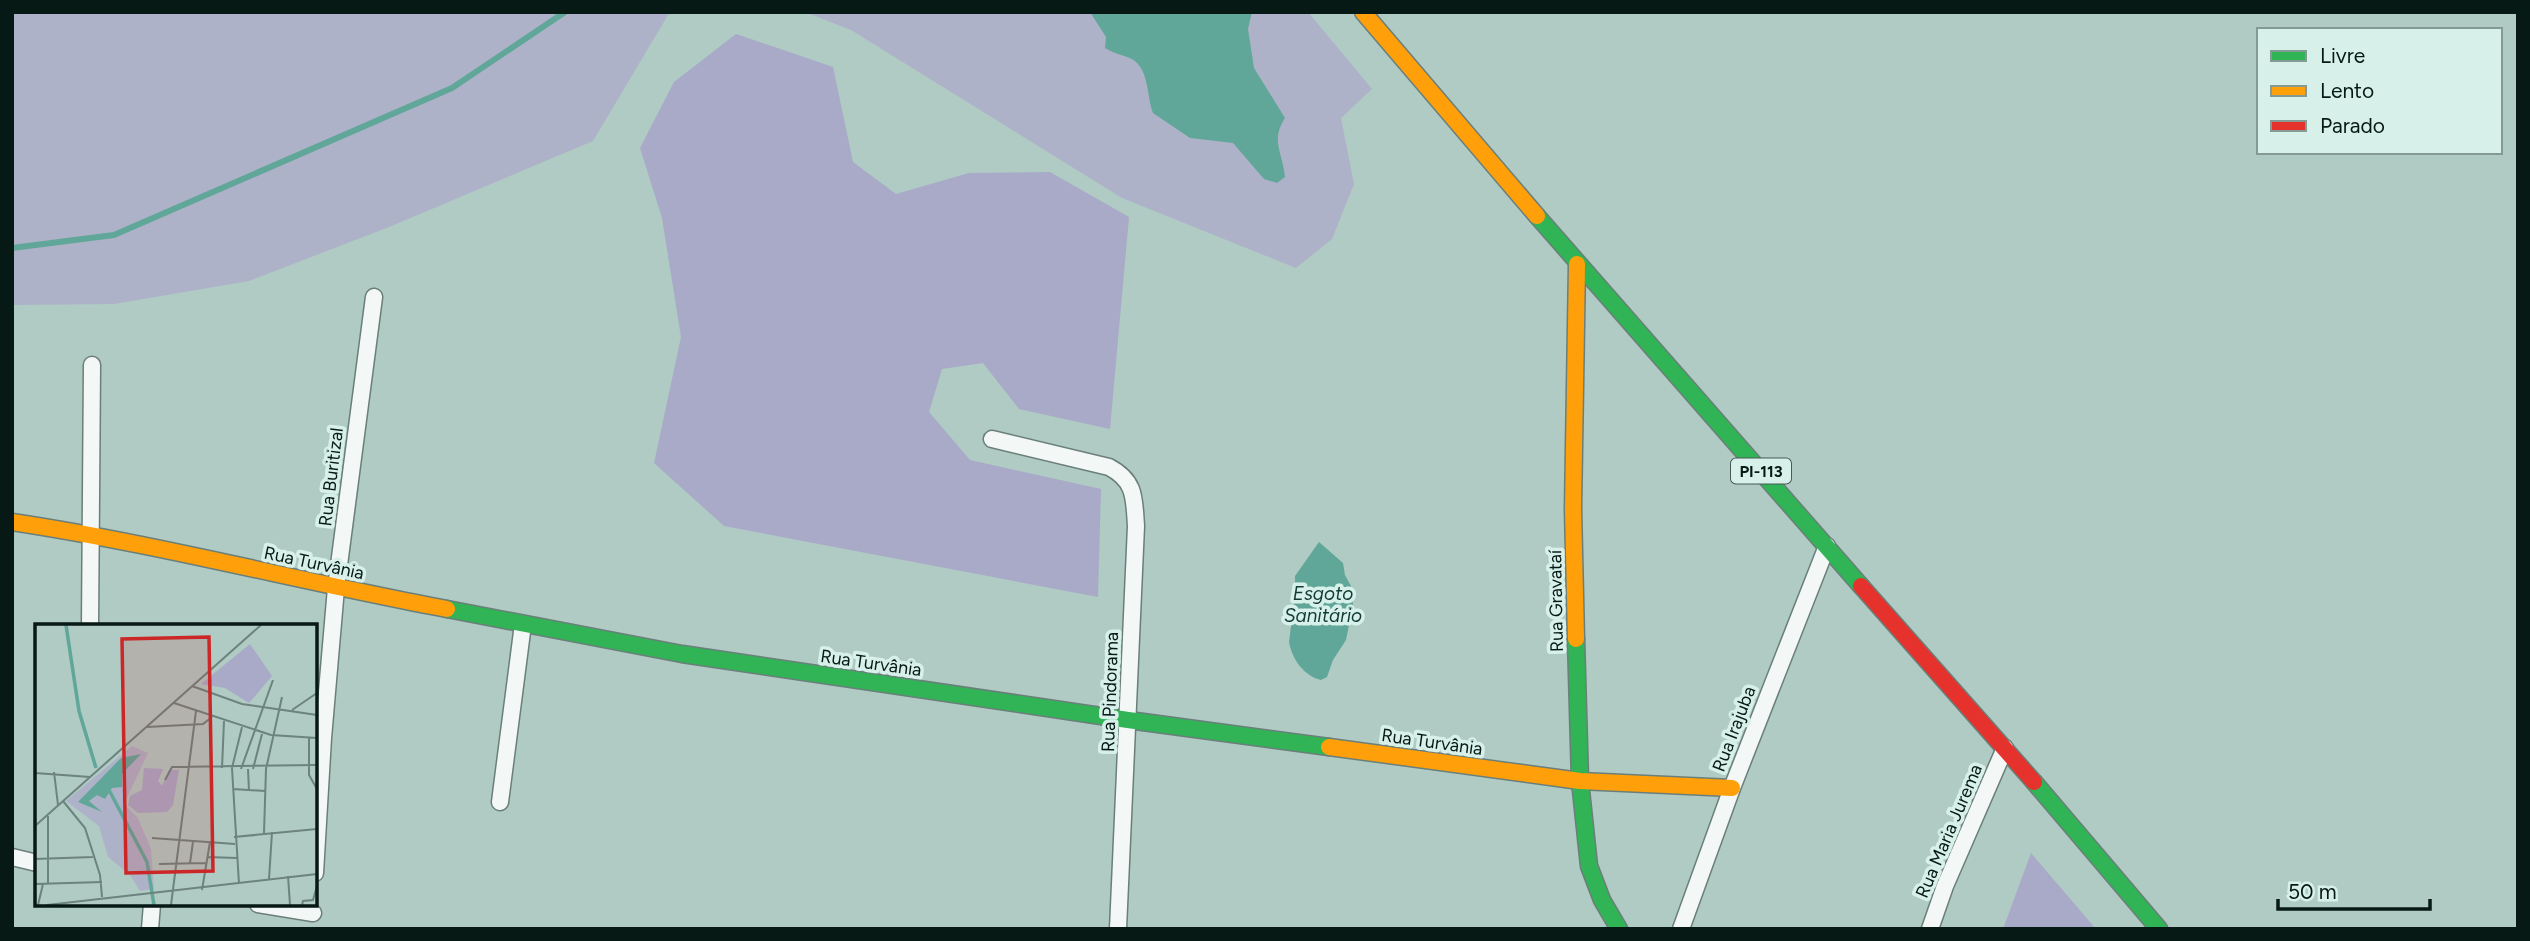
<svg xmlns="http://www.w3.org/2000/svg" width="2530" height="941" font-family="Figtree,sans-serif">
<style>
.green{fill:#aeb2c8}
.forest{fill:#a8aac8}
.water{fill:#61a799}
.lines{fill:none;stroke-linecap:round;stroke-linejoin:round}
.stream{stroke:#61a799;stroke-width:6}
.street-casing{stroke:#6a7f7a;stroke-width:19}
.fast-casing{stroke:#6a7f7a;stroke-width:19}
.slow-casing{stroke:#6a7f7a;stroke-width:19}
.jam-casing{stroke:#6a7f7a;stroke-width:19}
.street{stroke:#f3f7f6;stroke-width:16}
.fast{stroke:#30b455;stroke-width:16}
.slow{stroke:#ff9f0a;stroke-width:16}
.jam{stroke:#e5322d;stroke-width:16}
.labels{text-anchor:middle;stroke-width:7;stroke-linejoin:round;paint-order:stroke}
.shield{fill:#d8f0ea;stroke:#465a55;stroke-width:2}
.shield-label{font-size:16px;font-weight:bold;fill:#071915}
.street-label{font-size:18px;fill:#071915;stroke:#d8f0ea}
.water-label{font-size:19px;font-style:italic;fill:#123b33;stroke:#d8f0ea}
.inset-river{fill:none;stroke:#61a799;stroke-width:3.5}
.inset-road{fill:none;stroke:#6c837e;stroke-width:2}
.view{fill:#cc2727;fill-opacity:0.15;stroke:#cc2727;stroke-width:3.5}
.inset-edge{fill:none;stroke:#071915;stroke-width:3.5}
</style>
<rect width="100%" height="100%" fill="#b0cac4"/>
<g class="green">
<polygon points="14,12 675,12 668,15 593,141 389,227 249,281 114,304 12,305"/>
<polygon points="805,12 1308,12 1372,89 1341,118 1354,184 1332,239 1296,268 1122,198 851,30"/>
</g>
<g class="forest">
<polygon points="736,34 833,67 853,162 896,194 969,173 1050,172 1129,217 1110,429 1019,409 983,363 942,369 929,412 970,460 1101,489 1098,597 724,526 654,463 681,337 662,218 640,148 674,82"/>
<polygon points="2031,853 2096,929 2003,929"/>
</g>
<g class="water">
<path d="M1090,12H1252L1248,29L1254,68L1285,118C1270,141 1283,153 1285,177L1277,183L1264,179L1233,143L1190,138L1153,113C1146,95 1150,64 1127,57C1119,54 1113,53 1105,48L1106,37Z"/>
<path d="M1319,542L1343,563L1345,575L1351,586L1353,605L1346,640L1333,660L1327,677L1321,680C1304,676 1292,659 1289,642L1295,595V576Z"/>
</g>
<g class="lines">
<polyline class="stream" points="12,248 114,235 452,88 565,12"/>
<g class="street-casing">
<g id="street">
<path d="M992,439L1109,467C1136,481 1134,499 1136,526L1118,929"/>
<polyline points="90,626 92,365"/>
<polyline points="500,802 523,624"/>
<polyline points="12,857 37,863"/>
<polyline points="315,873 323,738 336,588 374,297"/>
<polyline points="258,904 313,913"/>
<polyline points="150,929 152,904"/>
<polyline points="1681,929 1732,788 1827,546"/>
<polyline points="1930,929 1945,886 2005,748"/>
</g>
</g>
<g class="fast-casing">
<g id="fast">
<polyline points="1537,216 1861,586"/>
<polyline points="447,609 682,654 1128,720 1329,747"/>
<polyline points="1576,639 1580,781 1589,866 1602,900 1619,929"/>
<polyline points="2034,782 2159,929"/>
</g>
</g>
<g class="slow-casing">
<g id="slow">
<polyline points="1363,12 1537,216"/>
<path d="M12,522C158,544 302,582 447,609"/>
<polyline points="1576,639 1573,509 1577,264"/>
<polyline points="1329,747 1580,781 1732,788"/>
</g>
</g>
<g class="jam-casing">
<polyline id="jam" points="1861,586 2034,782"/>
</g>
<use href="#street" class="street"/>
<use href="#fast" class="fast"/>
<use href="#slow" class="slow"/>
<use href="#jam" class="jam"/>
</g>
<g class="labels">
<rect class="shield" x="1731" y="458.5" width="60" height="25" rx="5"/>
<g class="shield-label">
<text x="1761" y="477">PI-113</text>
</g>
<g class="street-label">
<text transform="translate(331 477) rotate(-83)" y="6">Rua Buritizal</text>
<text transform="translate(314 563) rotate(12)" y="6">Rua Turvânia</text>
<text transform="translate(1556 601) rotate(-91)" y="6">Rua Gravataí</text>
<text transform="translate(871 663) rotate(8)" y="6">Rua Turvânia</text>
<text transform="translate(1110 692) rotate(-88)" y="6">Rua Pindorama</text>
<text transform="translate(1734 729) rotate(-69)" y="6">Rua Irajuba</text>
<text transform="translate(1432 742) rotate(8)" y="6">Rua Turvânia</text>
<text transform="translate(1949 831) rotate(-67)" y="6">Rua Maria Jurema</text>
</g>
<g class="water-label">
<text x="1323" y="600">Esgoto<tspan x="1323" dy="22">Sanitário</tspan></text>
</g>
</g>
<g transform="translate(35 624)">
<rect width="282" height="282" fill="#b0cac4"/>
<path d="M97,122L113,129L89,180L103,194L116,225L119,265L105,267L95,251L73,233L64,202L31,177Z" fill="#aeb2c8"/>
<path d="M215,20L237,52L214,79L190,64L166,60ZM109,144L128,145L123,157L127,162L134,146H144L138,181L132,188L103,189L93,181L95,172L107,166Z" fill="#a8aac8"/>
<path d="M106,130L87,150V163L77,164L70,175L62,171L54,177L67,188L43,178L86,134Z" fill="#61a799"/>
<path class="inset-river" d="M31,1L44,87L61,144M74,166L112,238L119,281"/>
<path class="inset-road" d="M157,62L207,80L282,91M139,79L236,111L282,114M257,86L282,69M112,103L168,100L177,93M274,113V151L282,165M187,144L189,97M206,145L238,56M213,145L214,167M218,145L227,110M19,148L23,181M0,149L55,153M130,156L137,143L282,141M198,165L230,167M28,177L50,204L65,251L67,273M13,192V260M0,202L226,1M229,209L231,145L247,73M199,213L282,205M117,214L200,220M172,233L202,234M0,235L58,233M155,239L158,218M124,240L171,239M253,252L255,281M234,255L237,208M0,260L67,258M204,260L197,144L207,103M167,266L175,218M3,281L8,260M12,281L282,250M136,281L161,87M267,281L268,277L278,276L282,262"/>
<path class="view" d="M174,13L178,247L91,249L87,15Z"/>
<rect width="282" height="282" class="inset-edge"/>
</g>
<rect width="2530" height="941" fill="none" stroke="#071915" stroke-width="28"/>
<rect x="2257" y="28" width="245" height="126" fill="#d8f0ea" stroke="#849a95" stroke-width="2"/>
<rect x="2271" y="51" width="35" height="10" fill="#30b455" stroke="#849a95" stroke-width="2"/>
<text x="2320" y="63" font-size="21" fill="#071915">Livre</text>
<rect x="2271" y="86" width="35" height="10" fill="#ff9f0a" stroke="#849a95" stroke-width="2"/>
<text x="2320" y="98" font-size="21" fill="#071915">Lento</text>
<rect x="2271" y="121" width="35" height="10" fill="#e5322d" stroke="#849a95" stroke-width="2"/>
<text x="2320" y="133" font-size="21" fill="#071915">Parado</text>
<path d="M2278 899v10h152v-10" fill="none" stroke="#071915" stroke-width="3.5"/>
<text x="2288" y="899" font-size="21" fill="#071915" stroke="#d8f0ea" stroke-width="5" paint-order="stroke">50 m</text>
</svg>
